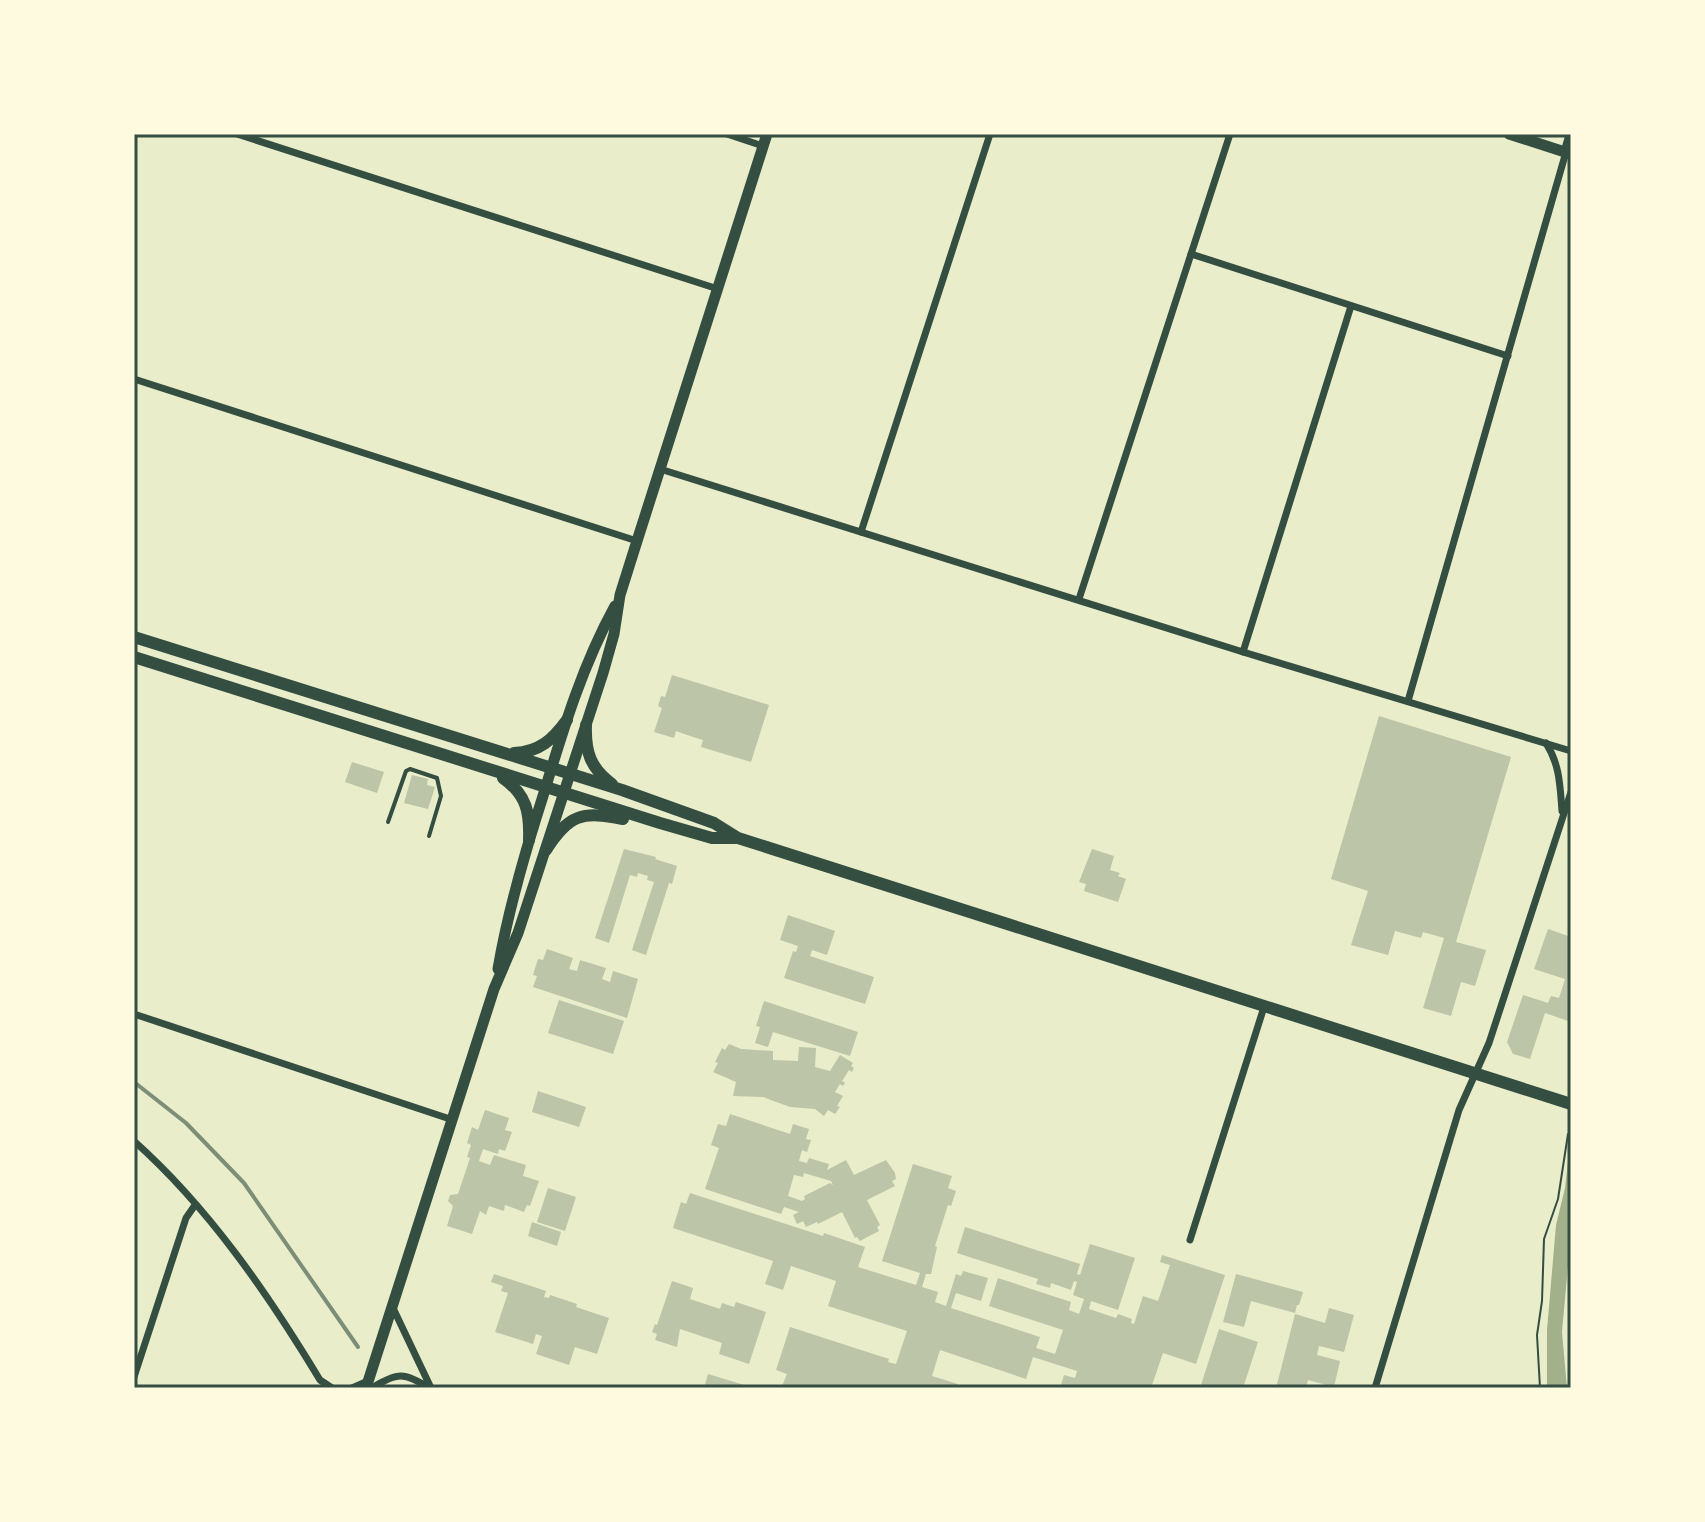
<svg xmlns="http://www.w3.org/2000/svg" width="1705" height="1522" font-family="'Golos Text',sans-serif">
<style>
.water{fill:#a3b18a}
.building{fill:#bcc5a7;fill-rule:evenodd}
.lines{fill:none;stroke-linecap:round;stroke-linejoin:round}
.path{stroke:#344e41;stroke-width:2}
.service{stroke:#344e41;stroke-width:4}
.minor{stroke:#344e41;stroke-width:7}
.secondary{stroke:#344e41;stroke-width:11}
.trunk{stroke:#344e41;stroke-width:12}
.rail{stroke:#7c8e77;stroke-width:4}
.neatline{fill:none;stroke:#344e41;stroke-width:3}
</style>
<rect width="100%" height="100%" fill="#e9edc9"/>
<polygon class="water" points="1571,1134 1571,1233 1562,1332 1567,1388 1547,1388 1547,1330 1556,1225 1565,1188"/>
<g class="building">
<polygon points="672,675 769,705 751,762 701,747 703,740 693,737 676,731 674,738 654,732 662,708 658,706 661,696 665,697"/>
<polygon points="1379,716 1511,757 1456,942 1486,950 1475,986 1461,982 1451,1016 1423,1008 1444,938 1423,932 1421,938 1395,931 1388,955 1351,945 1368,891 1331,879"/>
<polygon points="352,762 384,772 377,793 345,782"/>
<polygon points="412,775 428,779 427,785 435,787 428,809 404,803"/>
<polygon points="624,849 656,857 655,859 677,866 672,884 669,883 646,955 632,950 654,882 647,880 648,876 638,873 637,877 630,875 609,943 595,938"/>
<polygon points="1092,849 1114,856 1110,870 1120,873 1118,876 1126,879 1118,902 1084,891 1086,884 1079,882"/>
<polygon points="788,915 835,931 827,955 812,950 810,956 874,977 865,1004 784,978 793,951 796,952 798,946 780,940"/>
<polygon points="1548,929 1571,937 1571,1022 1545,1013 1530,1059 1513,1054 1507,1042 1523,995 1548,1003 1551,996 1559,998 1565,979 1534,969"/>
<polygon points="547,949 573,958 569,969 577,971 580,960 606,968 602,979 610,982 613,971 638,979 627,1018 533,987 537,976 533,975 538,959 543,960"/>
<polygon points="559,1000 624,1021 613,1054 548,1033"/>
<polygon points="764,1001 858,1032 850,1056 773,1032 768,1047 755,1043 760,1027 756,1026"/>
<polygon points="729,1044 741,1049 773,1051 773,1060 798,1061 799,1047 816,1048 815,1067 830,1071 840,1055 853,1063 851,1066 854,1068 852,1072 849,1070 842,1081 845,1083 843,1086 840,1084 835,1092 843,1096 837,1106 840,1107 835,1114 828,1110 824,1116 815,1109 790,1107 763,1097 733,1096 736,1082 713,1072 718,1063 715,1062 722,1048 725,1050"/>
<polygon points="538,1091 586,1107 579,1127 532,1112"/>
<polygon points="485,1110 509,1118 505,1130 512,1132 505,1151 499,1149 498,1154 483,1149 479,1161 490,1165 494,1155 526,1165 523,1176 539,1181 530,1206 527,1205 524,1212 505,1205 504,1211 489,1206 486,1215 480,1211 472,1234 447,1226 453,1206 448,1201 450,1195 458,1194 470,1158 467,1157 471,1145 467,1143 472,1127 478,1130"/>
<path d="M730,1114L790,1134L793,1124L809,1129L806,1139L811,1140L807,1152L802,1150L799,1161L807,1163L809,1158L829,1164L827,1170L846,1160L854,1175L886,1160L895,1173L896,1179L892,1181L895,1186L867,1200L880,1225L877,1227L879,1231L860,1241L857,1237L855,1238L842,1212L818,1224L817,1222L806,1227L803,1221L797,1224L793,1215L799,1212L784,1207L781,1214L705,1189L719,1148L711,1145L718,1124L726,1126ZM804,1173L831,1181L833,1185L830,1183L804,1196L805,1199L802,1201L788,1196L794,1175L803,1177Z"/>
<polygon points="913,1164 952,1176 948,1188 956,1191 951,1206 948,1205 935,1246 937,1247 931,1274 926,1274 922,1287 938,1292 935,1302 946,1306 956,1274 961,1276 963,1271 988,1278 981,1301 956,1293 951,1308 1040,1337 1036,1348 1055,1354 1063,1330 989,1306 998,1278 1071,1302 1069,1310 1079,1314 1084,1299 1073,1295 1077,1282 1074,1281 1071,1290 1051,1283 1050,1288 1036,1284 1038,1279 957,1253 965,1227 1080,1264 1077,1274 1080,1275 1090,1244 1135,1258 1118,1310 1091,1301 1089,1309 1116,1318 1118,1314 1132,1319 1131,1323 1134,1324 1143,1296 1158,1301 1170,1265 1160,1262 1162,1255 1225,1275 1196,1364 1163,1353 1151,1388 1068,1388 1061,1385 1064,1375 1075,1378 1077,1371 1033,1357 1026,1379 940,1350 932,1376 958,1384 956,1388 782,1386 787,1374 776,1370 790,1327 889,1359 888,1362 896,1364 907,1331 828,1306 836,1281 791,1266 783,1290 765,1284 773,1261 673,1228 681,1202 686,1204 690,1193 823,1236 824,1233 865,1247 858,1267 916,1285 920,1273 882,1261"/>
<polygon points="548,1188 576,1197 565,1231 537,1222"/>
<polygon points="532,1222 561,1232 557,1246 528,1236"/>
<polygon points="494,1274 546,1291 544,1297 549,1298 550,1295 577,1304 576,1307 609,1318 597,1354 575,1347 569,1365 536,1354 542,1336 536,1334 533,1344 495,1332 508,1293 501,1291 503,1286 491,1282"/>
<polygon points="1236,1274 1303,1292 1299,1305 1297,1305 1295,1313 1251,1301 1244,1327 1223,1322"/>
<polygon points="672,1281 693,1288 690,1299 720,1309 722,1303 734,1307 736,1302 766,1312 749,1364 719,1354 722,1343 680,1329 677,1347 655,1340 657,1334 652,1332 655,1324 657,1325"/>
<polygon points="1329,1308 1354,1315 1344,1352 1319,1346 1317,1355 1340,1361 1334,1387 1308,1380 1306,1388 1276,1388 1295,1314 1325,1323"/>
<polygon points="1219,1329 1258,1342 1243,1388 1200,1388"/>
<polygon points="708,1374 751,1387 751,1388 704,1388"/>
</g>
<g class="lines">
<polyline class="path" points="1540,1388 1537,1335 1542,1301 1544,1239 1558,1199 1568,1134"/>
<polyline class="service" points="388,822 406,771 410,769 437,778 441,796 429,836"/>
<g class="minor">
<polyline points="237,134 718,289"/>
<polyline points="727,134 763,146"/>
<polyline points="1191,254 1508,356"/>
<polyline points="134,379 637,541"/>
<polyline points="660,469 1243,652 1571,751"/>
<polyline points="861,532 990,134"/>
<polyline points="1079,599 1230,134"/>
<polyline points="1243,652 1351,306"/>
<polyline points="1408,701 1566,152"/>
<path d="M1546,743C1560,765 1560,786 1562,811"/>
<polyline points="134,1014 453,1120"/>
<path d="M134,1141C209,1208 268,1294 320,1380L332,1388"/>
<polyline points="1190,1240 1264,1007"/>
<polyline points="393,1308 431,1388"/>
<polyline points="134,1377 186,1218 195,1205"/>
<polyline points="352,1388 368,1381"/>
<path d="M372,1388C397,1372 405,1372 429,1388"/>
<polyline points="1375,1388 1459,1110 1489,1043 1571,792"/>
</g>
<g class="secondary">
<polyline points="1509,134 1571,154"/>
<polyline points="1566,152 1571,135"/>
<path d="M498,969C508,910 525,852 543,796C563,730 582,666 615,606"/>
<polyline points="366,1388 494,989 518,933 603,673 614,634 620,595 637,541 767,134"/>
</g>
<g class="trunk">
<polyline points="134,637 622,790 714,823 738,838 1571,1104"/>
<polyline points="134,657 660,823 712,838 735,838"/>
<path d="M586,725C585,751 590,768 612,784"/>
<path d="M514,753C540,752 553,739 567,720"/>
<path d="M503,778C527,795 530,813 529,840"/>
<path d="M546,850C569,814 582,811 623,819"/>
</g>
<polyline class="rail" points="134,1082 186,1123 244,1183 358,1347"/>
</g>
<rect width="1705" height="1522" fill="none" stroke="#fefae0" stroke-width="272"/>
<rect x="136" y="136" width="1433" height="1250" class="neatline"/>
</svg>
